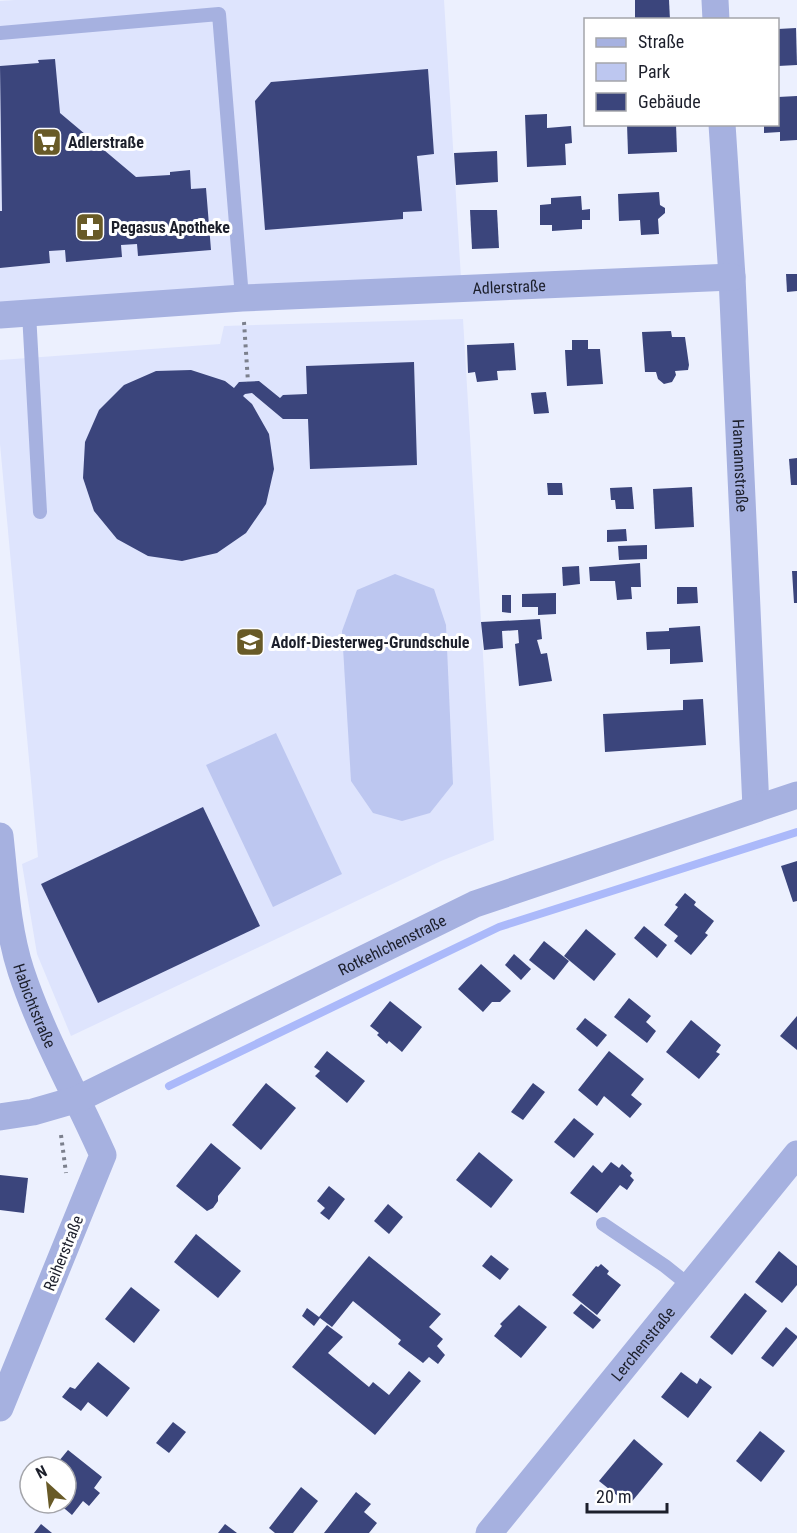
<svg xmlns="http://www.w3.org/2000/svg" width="797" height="1533" font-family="'Roboto Condensed',sans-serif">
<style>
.built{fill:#dee4fd}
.green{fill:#bdc7f0}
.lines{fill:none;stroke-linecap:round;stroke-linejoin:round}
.stream{stroke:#abb9fa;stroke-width:8}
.building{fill:#3b457c}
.path{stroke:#7c808d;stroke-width:4;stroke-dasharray:3 4.5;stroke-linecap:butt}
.service{stroke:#a6b1e0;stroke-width:14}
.minor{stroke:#a6b1e0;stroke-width:27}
.labels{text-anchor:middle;stroke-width:6;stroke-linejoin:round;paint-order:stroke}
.poi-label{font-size:16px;font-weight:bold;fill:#1c1f2b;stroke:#fff;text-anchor:start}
.street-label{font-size:16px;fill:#1c1f2b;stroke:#fff}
</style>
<rect width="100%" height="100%" fill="#ecf0fe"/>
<g class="built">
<polygon points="15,0 444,0 461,278 0,305 0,1"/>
<polygon points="463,319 494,840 441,861 71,1036 37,954 22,864 38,857 0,444 0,360 220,344 224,326"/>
</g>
<g class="green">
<polygon points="395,574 434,589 446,625 453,784 430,813 402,821 373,813 351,781 342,631 357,590"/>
<polygon points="276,733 342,874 273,907 206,765"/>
</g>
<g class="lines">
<polyline class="stream" points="169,1086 499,927 797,832"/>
</g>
<g class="building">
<polygon points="635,0 669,0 670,20 635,20"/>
<polygon points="796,28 797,65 778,66 778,29"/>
<polygon points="55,59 60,113 136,177 170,175 170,172 190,170 191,189 206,188 211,250 138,256 137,244 121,245 122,257 66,262 65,250 49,251 50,263 0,268 0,211 2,211 0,66 39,63 38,60"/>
<polygon points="428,69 434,154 417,156 422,211 403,212 403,219 265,230 255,101 271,82"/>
<polygon points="797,96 797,140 780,141 780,132 764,133 764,124 778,124 778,97"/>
<polygon points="547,114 547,128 571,126 572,143 565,144 566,165 527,167 525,115"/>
<polygon points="627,124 676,124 677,152 628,154"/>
<polygon points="497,151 498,182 456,185 454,153"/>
<polygon points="659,192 660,205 665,208 665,213 658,219 659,234 641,235 640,220 619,221 618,194"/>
<polygon points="581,196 582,210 590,209 590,220 582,220 582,229 552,231 552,225 540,225 540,205 551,204 551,198"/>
<polygon points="470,210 497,210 499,248 472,249"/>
<polygon points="786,274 797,274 797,291 787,292"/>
<polygon points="671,331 672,337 685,337 689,365 688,370 675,371 676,375 672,382 664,384 658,379 656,372 645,372 642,332"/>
<polygon points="572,340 588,340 588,349 600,349 603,384 567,386 565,350 572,350"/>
<polygon points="514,343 516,370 497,371 498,380 477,382 475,372 468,373 467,345"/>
<polygon points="414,362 417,465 310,469 308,419 283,419 252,393 245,394 243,396 252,404 269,434 274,469 266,504 246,533 217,553 182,561 148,556 117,539 94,511 83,478 85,442 99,410 124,385 156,371 191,370 225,381 234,388 239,382 259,381 280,398 283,395 307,394 306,366"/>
<polygon points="546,392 549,413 534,414 531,393"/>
<polygon points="797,458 797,485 791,485 789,459"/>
<polygon points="547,483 562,483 563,495 548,495"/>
<polygon points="632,487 634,509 616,509 615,500 611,500 610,488"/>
<polygon points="692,487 694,527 655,529 653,489"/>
<polygon points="626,529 627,541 607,542 607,530"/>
<polygon points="647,545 647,559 619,560 618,546"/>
<polygon points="640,563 641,587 631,587 632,599 617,600 615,581 590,581 589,567"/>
<polygon points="579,566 580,584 563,586 562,567"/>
<polygon points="792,571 797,571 797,603 794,603"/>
<polygon points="677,587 697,587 698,603 677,604"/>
<polygon points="556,593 556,614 538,615 538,607 522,607 522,594"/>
<polygon points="502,595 511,595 511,613 502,612"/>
<polygon points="540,619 542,639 537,640 541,654 547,653 552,681 519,686 515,644 519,643 518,630 502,631 503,648 484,650 481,622"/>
<polygon points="700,626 703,662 670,664 670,649 647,650 646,632 669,631 669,628"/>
<polygon points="703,699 706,745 605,752 603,714 683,710 683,700"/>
<polygon points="203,807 260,926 98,1003 41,884"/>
<polygon points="797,861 797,901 793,902 781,866"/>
<polygon points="685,893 696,902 694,905 714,921 705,933 708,935 691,955 674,941 678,936 664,925 678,907 675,905"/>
<polygon points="644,926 667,945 657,958 634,938"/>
<polygon points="586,929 616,954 594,981 564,956"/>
<polygon points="544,941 569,961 554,980 529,960"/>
<polygon points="514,954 531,969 521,980 505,965"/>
<polygon points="481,964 511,991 500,1002 492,1002 483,1012 458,989"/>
<polygon points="629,998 651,1016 646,1022 656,1031 647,1043 614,1017"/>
<polygon points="390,1001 422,1027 402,1052 389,1041 387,1044 377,1035 379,1033 370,1026"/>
<polygon points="797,1016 797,1050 780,1036"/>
<polygon points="585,1018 607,1035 597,1047 576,1029"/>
<polygon points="691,1020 721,1045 716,1052 720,1054 699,1079 666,1052"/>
<polygon points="327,1051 365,1081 347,1103 315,1076 320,1071 314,1067"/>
<polygon points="609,1051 644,1079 631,1095 642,1104 630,1118 604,1096 597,1106 578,1090"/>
<polygon points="266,1083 296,1108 261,1150 232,1125"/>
<polygon points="533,1083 545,1092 523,1120 511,1112"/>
<polygon points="574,1118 594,1134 574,1158 554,1142"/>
<polygon points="211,1143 241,1168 218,1196 218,1201 213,1208 207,1211 176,1186"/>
<polygon points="479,1152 513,1180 491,1208 456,1180"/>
<polygon points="611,1162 619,1168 622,1164 632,1173 630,1176 634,1180 627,1190 620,1185 597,1213 570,1193 593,1165 602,1173"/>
<polygon points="0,1175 28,1178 24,1213 0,1210"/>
<polygon points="329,1186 345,1199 329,1220 320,1213 325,1208 317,1201"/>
<polygon points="388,1204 403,1217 389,1234 374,1221"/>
<polygon points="196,1234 241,1271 218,1298 174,1262"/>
<polygon points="779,1251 797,1266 797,1285 782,1303 755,1282"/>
<polygon points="491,1255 509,1269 500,1280 482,1266"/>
<polygon points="369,1256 441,1314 429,1327 443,1339 437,1346 445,1355 438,1364 429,1357 423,1363 398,1344 401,1340 353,1301 332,1327 320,1318 314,1326 302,1316 307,1308 319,1317"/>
<polygon points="601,1264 609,1271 607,1274 621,1285 597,1315 572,1295 596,1266 598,1267"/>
<polygon points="131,1287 160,1310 134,1343 105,1319"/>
<polygon points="745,1293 767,1311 732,1355 710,1337"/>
<polygon points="581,1304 601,1320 593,1329 573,1313"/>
<polygon points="519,1305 547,1327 521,1358 494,1336 502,1326 500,1324"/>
<polygon points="327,1325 343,1337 328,1353 369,1387 373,1382 389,1395 409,1371 421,1381 375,1435 292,1367"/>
<polygon points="786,1327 797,1336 797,1338 773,1367 761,1358"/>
<polygon points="98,1362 130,1388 107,1417 88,1402 81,1411 62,1397 70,1387 75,1389"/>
<polygon points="681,1372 697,1384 700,1378 712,1387 688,1418 661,1397"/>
<polygon points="173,1422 186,1432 169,1453 156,1443"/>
<polygon points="760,1431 785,1451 761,1482 736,1461"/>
<polygon points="634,1439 663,1464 629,1505 599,1481"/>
<polygon points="68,1450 102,1477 94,1488 100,1493 89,1506 83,1501 72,1515 58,1503 66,1503 66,1467 54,1467"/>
<polygon points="301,1487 318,1501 293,1533 275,1533 269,1528"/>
<polygon points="356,1492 371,1504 364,1512 377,1523 369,1533 324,1533"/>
<polygon points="41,1524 52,1533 34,1533"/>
<polygon points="225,1524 237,1533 218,1533"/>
</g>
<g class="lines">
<g class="path">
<polyline points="244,322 248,382"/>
<polyline points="61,1135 66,1173"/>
</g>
<g class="service">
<polyline points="0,33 219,14 242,298"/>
<polyline points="29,313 40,512"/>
<polyline points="603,1224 665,1266 690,1286"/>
</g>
<g class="minor">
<polyline points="715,0 716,20"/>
<path id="s1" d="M722,124L732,277L756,808"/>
<path id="s2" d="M0,315L242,298L732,277"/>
<path id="s3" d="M0,836C5,881 7,928 21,971C42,1035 76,1094 103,1155L0,1408"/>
<path id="s4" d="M0,1117L33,1112L78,1099L475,904L797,795"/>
<path id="s5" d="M489,1533L797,1154"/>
</g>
</g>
<defs>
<g id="supermarket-square" transform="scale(1.5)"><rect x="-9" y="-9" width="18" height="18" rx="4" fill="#685a27" stroke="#fff"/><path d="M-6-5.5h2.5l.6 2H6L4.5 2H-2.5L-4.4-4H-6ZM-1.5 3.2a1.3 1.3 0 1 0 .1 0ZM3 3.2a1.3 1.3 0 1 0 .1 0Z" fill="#fff"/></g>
<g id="pharmacy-square" transform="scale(1.5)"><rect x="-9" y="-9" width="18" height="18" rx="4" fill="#685a27" stroke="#fff"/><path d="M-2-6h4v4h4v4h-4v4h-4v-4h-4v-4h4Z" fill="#fff"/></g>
<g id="school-square" transform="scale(1.5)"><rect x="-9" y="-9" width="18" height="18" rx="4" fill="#685a27" stroke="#fff"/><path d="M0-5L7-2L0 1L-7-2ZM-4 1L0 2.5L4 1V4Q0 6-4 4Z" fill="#fff"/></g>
</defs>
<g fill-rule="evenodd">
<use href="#supermarket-square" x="47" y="142"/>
<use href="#pharmacy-square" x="90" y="227"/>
<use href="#school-square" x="250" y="642"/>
</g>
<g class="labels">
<g class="poi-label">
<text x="68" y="148">Adlerstraße</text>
<text x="111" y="233">Pegasus Apotheke</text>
<text x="271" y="648">Adolf-Diesterweg-Grundschule</text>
</g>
<g class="street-label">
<text dy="6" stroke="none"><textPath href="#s2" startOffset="510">Adlerstraße</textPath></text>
<text dy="6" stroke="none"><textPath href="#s1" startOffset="342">Hamannstraße</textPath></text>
<text dy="6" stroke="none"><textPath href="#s4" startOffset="430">Rotkehlchenstraße</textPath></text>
<text dy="6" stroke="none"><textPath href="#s3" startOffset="174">Habichtstraße</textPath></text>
<text transform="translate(63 1253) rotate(-68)" y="6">Reiherstraße</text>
<text dy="6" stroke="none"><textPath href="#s5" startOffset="244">Lerchenstraße</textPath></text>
</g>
</g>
<rect x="584" y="18" width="195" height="108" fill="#ffffff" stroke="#a4a5aa" stroke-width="1.5"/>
<rect x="596" y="38" width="30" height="9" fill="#a6b1e0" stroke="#a4a5aa" stroke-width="1.5"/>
<text x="638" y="48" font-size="18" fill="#1c1f2b">Straße</text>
<rect x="596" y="63" width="30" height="18" fill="#bdc7f0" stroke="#a4a5aa" stroke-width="1.5"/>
<text x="638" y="78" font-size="18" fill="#1c1f2b">Park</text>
<rect x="596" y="93" width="30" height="18" fill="#3b457c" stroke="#a4a5aa" stroke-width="1.5"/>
<text x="638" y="108" font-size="18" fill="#1c1f2b">Gebäude</text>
<g transform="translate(48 1485) rotate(333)"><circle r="28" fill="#ffffff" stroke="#a4a5aa" stroke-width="1.5"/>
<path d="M0-4.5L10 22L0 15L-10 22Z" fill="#685a27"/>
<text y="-9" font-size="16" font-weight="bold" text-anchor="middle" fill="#1c1f2b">N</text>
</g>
<path d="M587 1503v9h80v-9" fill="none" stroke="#1c1f2b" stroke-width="3"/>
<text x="596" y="1503" font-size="18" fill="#1c1f2b" stroke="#ffffff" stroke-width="4.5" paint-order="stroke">20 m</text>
</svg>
